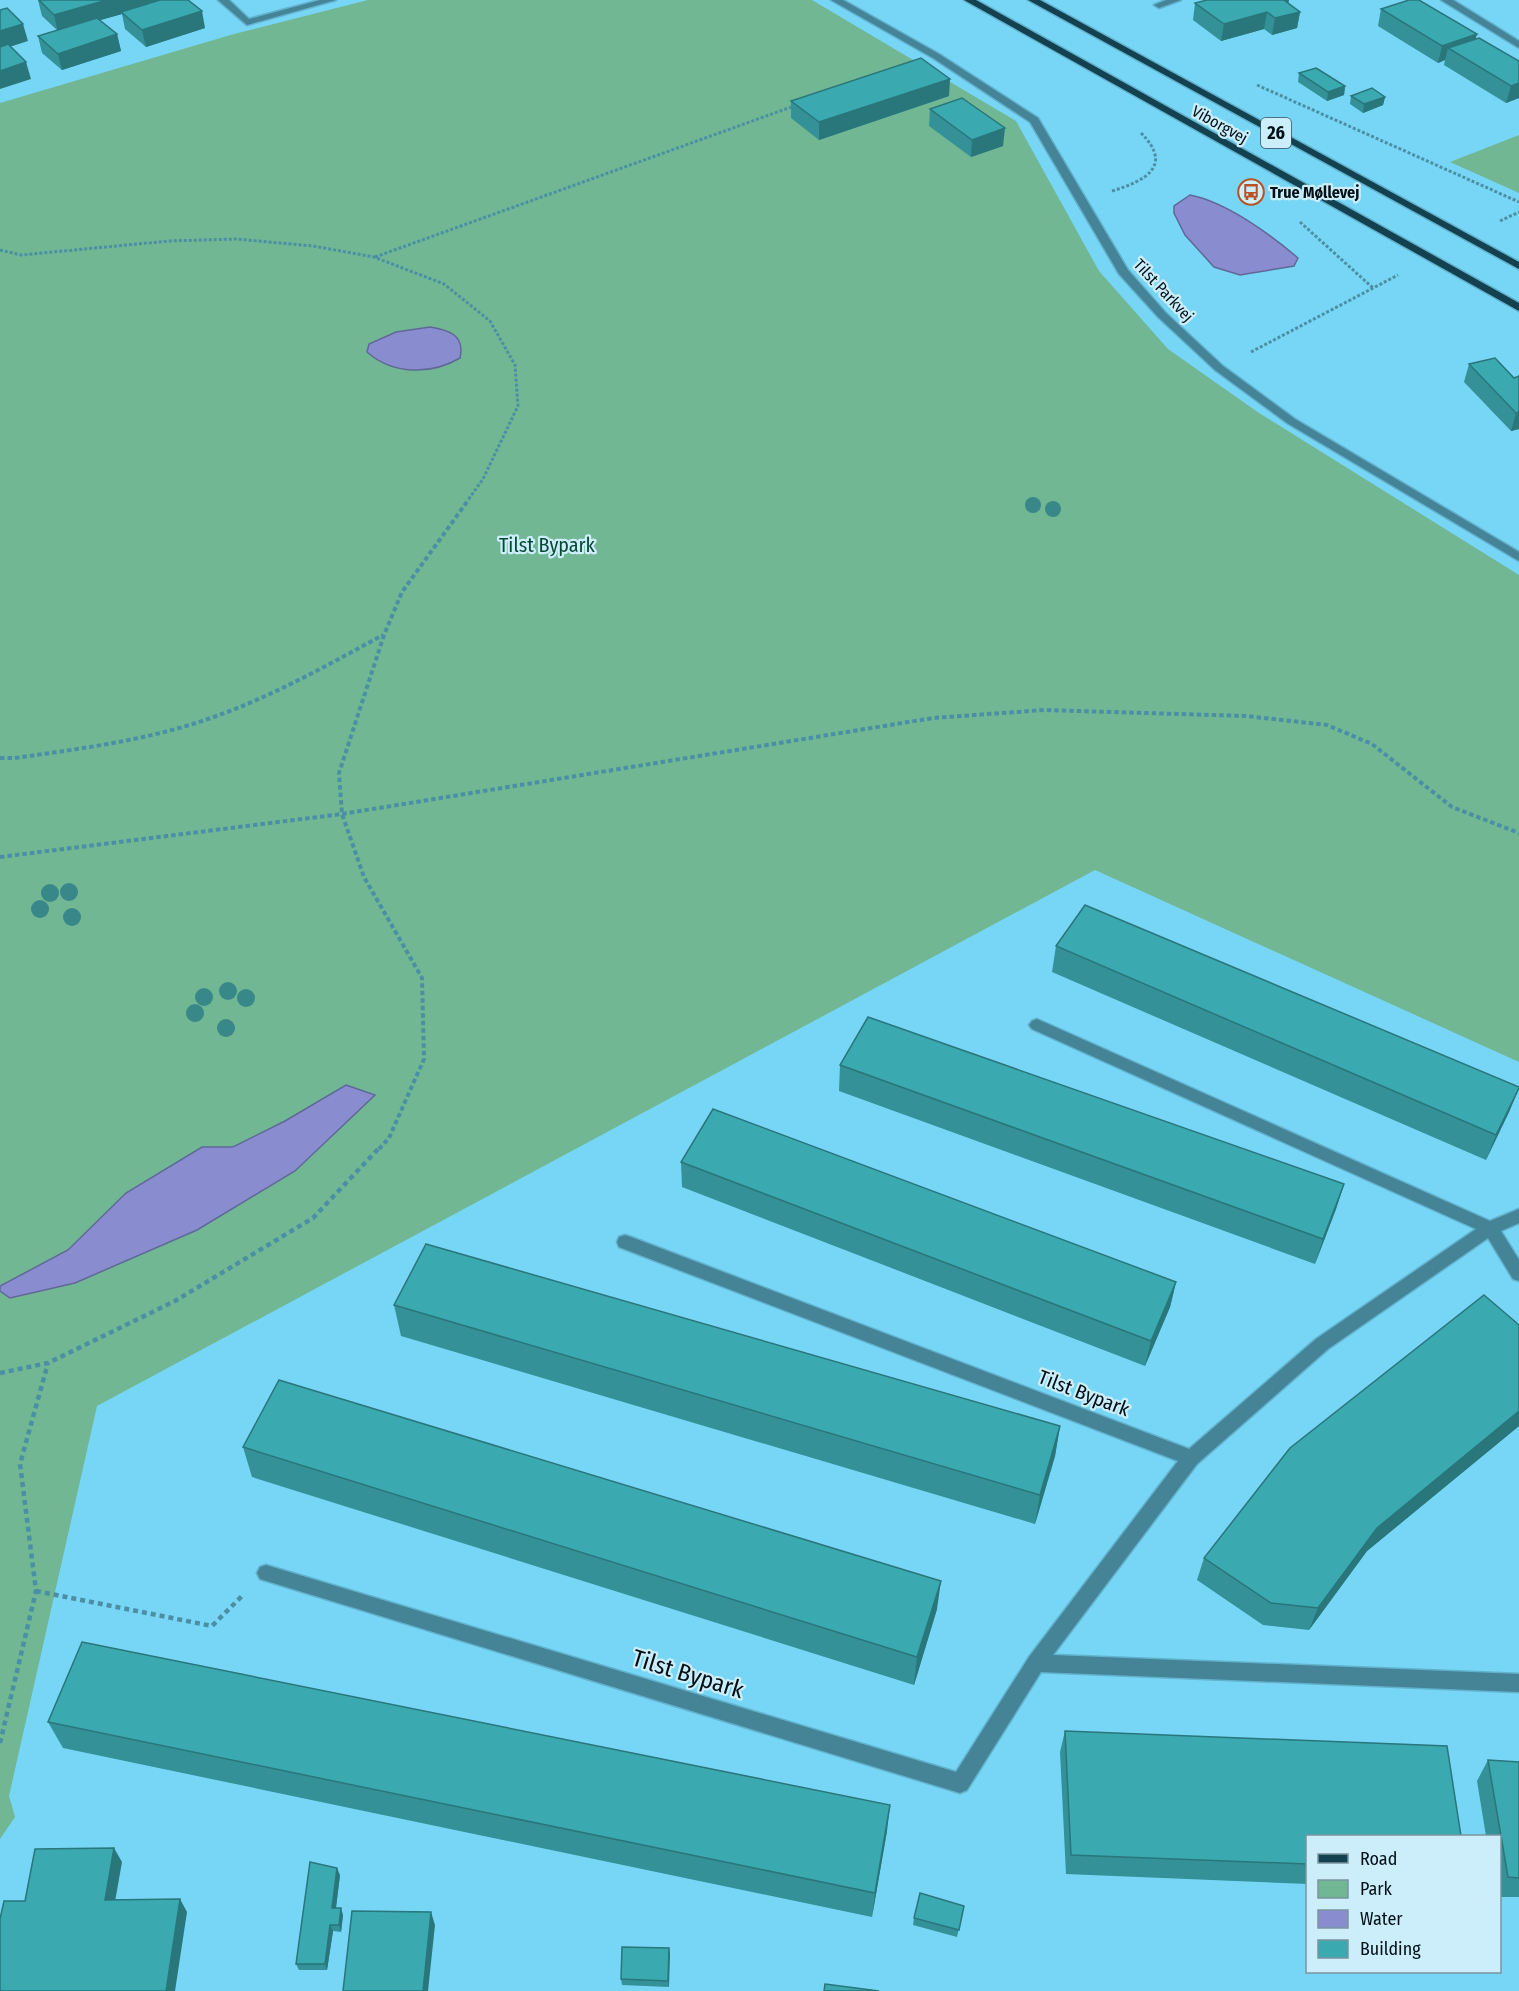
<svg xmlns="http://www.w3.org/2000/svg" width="1519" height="1991" font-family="'Fira Sans Condensed',sans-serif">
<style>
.green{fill:#71b794}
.water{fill:#898dcf;stroke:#606898;stroke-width:1.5}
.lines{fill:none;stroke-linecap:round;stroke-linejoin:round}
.minor-casing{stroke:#62b2cd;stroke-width:3}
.primary-casing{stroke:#62b2cd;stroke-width:3}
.path-far2{stroke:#4c8fa5;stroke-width:3;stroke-dasharray:3 2;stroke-linecap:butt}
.path-far1{stroke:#4c8fa5;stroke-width:4;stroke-dasharray:4.5 3;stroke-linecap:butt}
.path{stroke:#4c8fa5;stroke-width:4.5;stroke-dasharray:5 4;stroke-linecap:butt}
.minor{fill:#458397;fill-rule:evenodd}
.primary{fill:#14414f;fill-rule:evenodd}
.tree{fill:#398889}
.wall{fill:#339197}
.shaded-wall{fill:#29767b}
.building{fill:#3ba9b0;stroke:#29767b;stroke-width:1.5}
.labels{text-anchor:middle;stroke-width:4.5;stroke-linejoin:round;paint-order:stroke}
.far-street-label{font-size:16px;fill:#001016;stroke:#cceefb}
.far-poi-label{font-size:16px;font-weight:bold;fill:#001016;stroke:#cceefb;text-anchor:start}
.shield{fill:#cceefb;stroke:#3d535b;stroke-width:1.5}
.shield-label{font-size:18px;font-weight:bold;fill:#001016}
.park-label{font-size:20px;fill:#064930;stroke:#cceefb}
.street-label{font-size:20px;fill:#001016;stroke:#cceefb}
.near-street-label{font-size:24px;fill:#001016;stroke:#cceefb}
</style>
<rect width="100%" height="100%" fill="#77d6f5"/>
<g class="green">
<polygon points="368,0 812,0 1016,121 1099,271 1168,349 1259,413 1519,575 1519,1062 1095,870 97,1406 9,1796 15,1817 0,1839 0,103 234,34"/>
<polygon points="1519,135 1519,193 1450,162"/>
</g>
<g class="water">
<path d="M1190,195C1226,202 1270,234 1298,258L1294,266L1240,275L1214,267L1185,235L1174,213V206Z"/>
<path d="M430,327C449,330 465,335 460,358C431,375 393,375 367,352L369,344L396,332Z"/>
<polygon points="346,1085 375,1095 295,1171 197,1230 75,1283 10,1298 0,1291 0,1286 68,1250 126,1193 202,1147 233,1147 285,1121"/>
</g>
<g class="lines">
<g class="minor-casing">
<g id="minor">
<polygon points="218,0 229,0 249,19 320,0 336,0 247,25"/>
<polygon points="831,0 843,0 939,54 1038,118 1128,270 1166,313 1223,366 1295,419 1519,552 1519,561 1287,423 1215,370 1158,317 1119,274 1030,122 933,58"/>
<polygon points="1166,0 1181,0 1159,8 1154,5"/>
<polygon points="1441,0 1453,0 1519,41 1519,48"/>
<polygon points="1037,1019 1490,1221 1519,1209 1519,1223 1501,1231 1519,1260 1519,1281 1513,1279 1488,1238 1328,1349 1197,1464 1053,1655 1519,1674 1519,1692 1041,1672 967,1790 960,1793 260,1579 257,1573 260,1567 266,1565 956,1772 1029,1657 1178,1461 619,1247 617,1242 619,1237 625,1235 631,1237 1189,1449 1316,1339 1476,1229 1032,1029 1029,1025 1032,1021"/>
</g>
</g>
<g class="primary-casing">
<g id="primary">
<polygon points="964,0 976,0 1519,303 1519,311"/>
<polygon points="1028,0 1040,0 1519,262 1519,269"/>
</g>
</g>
<g class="path-far2">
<polyline points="1257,85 1519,202"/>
<path d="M1112,191C1145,181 1174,166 1141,133"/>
<polyline points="1500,221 1519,212"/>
<polyline points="1300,222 1373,288"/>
<polyline points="0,250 21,255 169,241 236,239 313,246 374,257 444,284 490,321 515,365 518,406 483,479 468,500"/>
<polyline points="375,257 794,106"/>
<polyline points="1251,352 1398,275"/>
</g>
<g class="path-far1">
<path d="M0,758H15C78,749 142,741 202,721C266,700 324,667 383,635"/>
<polyline points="0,857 342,814 933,718 1044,710 1246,716 1327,725 1372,744 1452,807 1519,833"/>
<polyline points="379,1149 389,1138 424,1059 422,978 364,877 342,814 339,773 384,635 402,592 469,499"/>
</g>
<g class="path">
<polyline points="0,1373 48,1363 175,1301 313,1218 380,1147"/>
<polyline points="36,1591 212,1626 242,1596"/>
<polyline points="0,1743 36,1591 20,1464 48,1363"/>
</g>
<use href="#minor" class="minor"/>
<use href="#primary" class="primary"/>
</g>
<g class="tree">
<circle cx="1033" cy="505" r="8"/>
<circle cx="1053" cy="509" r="8"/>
<circle cx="69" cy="892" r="9"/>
<circle cx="50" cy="893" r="9"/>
<circle cx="40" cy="909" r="9"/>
<circle cx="72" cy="917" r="9"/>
<circle cx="228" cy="991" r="9"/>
<circle cx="204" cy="997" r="9"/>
<circle cx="246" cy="998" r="9"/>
<circle cx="195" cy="1013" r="9"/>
<circle cx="226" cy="1028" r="9"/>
</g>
<g class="wall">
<polygon points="38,0 188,0 205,28 146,47 125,29 122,14 100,20 117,34 121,51 62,70 42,53 38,36 57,30 42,16"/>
<polygon points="1195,3 1288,3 1300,12 1297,28 1272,35 1264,29 1221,41 1193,20"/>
<polygon points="1381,9 1475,39 1519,61 1519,98 1506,103 1444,65 1445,60 1438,63 1378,26"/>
<polygon points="1299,73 1345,86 1344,95 1327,101 1298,82"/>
<polygon points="949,96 819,140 791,118 791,101"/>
<polygon points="1351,96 1385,97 1383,105 1363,113 1350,104"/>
<polygon points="930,109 1003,146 971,157 929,126"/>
<polygon points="1469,364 1514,378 1519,376 1519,429 1511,431 1464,382"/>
<polygon points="1056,946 1519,1088 1509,1112 1486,1160 1052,972"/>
<polygon points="840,1065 1344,1184 1336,1209 1315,1264 839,1091"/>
<polygon points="681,1162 1176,1282 1170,1307 1145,1366 682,1187"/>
<polygon points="394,1305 1060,1426 1055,1456 1035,1524 401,1336"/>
<polygon points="1519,1325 1519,1426 1367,1551 1309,1630 1263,1625 1197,1580 1204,1558"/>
<polygon points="243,1447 937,1609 914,1685 252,1477"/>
<polygon points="48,1722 887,1831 872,1917 63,1748"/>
<polygon points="1065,1731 1308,1836 1308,1884 1066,1874 1060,1752"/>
<polygon points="1488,1760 1519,1762 1519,1897 1500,1897 1500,1836 1486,1836 1477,1781"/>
<polygon points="340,1875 336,1908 343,1915 341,1932 333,1931 327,1970 299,1970 296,1964"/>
<polygon points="964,1906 957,1937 913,1925 914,1918"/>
<polygon points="669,1948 669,1987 622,1985 621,1979"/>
</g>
<g class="shaded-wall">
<polygon points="107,0 169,0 121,12 122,14 58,32 54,15"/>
<polygon points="1284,0 1289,0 1286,15 1300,12 1297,28 1272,35 1275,18"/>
<polygon points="202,11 205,28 146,47 142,30"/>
<polygon points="1267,12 1264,29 1221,41 1224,24"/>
<polygon points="23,24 28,41 0,50 0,31"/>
<polygon points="117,34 121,51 62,70 58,54"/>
<polygon points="1477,34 1473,51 1448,48 1445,60 1438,63 1442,46"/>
<polygon points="26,62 31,79 0,89 0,71"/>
<polygon points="950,79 949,96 819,140 819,122"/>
<polygon points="1519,83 1519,98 1506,103 1511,86"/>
<polygon points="1345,86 1344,95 1327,101 1328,92"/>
<polygon points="1385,97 1383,105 1363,113 1364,104"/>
<polygon points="1005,128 1003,146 971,157 972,140"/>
<polygon points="1519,412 1519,429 1511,431 1516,413"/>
<polygon points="1519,1088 1509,1112 1486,1160 1496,1135"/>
<polygon points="1344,1184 1336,1209 1315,1264 1323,1239"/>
<polygon points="1176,1282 1170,1307 1145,1366 1151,1341"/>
<polygon points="1519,1411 1519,1426 1367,1551 1309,1630 1318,1608 1377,1528"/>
<polygon points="1060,1426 1055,1456 1035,1524 1040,1495"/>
<polygon points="941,1581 937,1609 914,1685 917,1657"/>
<polygon points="890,1805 887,1831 872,1917 875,1893"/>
<polygon points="114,1848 122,1862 113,1913 105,1900"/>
<polygon points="337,1868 340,1875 335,1915 332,1908"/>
<polygon points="180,1899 187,1912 175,1991 166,1991"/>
<polygon points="341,1908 343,1915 341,1932 339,1925"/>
<polygon points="431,1912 435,1925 428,1991 423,1991"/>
<polygon points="330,1925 333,1931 327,1970 325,1964"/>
<polygon points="669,1948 670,1954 669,1987 668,1981"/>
</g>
<g class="building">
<polygon points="39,0 107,0 54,15"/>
<polygon points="160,0 188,0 202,11 142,30 121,12"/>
<polygon points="1207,0 1286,0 1284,0 1300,12 1275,18 1267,12 1224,24 1195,3"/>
<polygon points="1409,0 1419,0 1477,34 1442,46 1381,9"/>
<polygon points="7,8 23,24 0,31 0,10"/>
<polygon points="97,18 117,34 58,54 38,36"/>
<polygon points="1479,38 1519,61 1519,83 1511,86 1448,48"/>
<polygon points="8,44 26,62 0,71 0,47"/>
<polygon points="921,58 950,79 819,122 791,101"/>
<polygon points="1316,68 1345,86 1328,92 1299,73"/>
<polygon points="1372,88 1385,97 1364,104 1351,96"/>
<polygon points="962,98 1005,128 972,140 930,109"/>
<polygon points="1495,358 1514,378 1519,376 1519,412 1516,413 1469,364"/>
<polygon points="1085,905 1519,1087 1519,1088 1496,1135 1056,946"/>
<polygon points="868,1017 1344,1184 1323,1239 840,1065"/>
<polygon points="713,1109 1176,1282 1151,1341 681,1162"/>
<polygon points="426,1244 1060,1426 1040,1495 394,1305"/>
<polygon points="1484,1295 1519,1325 1519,1411 1377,1528 1318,1608 1271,1603 1204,1558 1290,1448"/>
<polygon points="279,1380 941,1581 917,1657 243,1447"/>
<polygon points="82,1642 890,1805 875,1893 48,1722"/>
<polygon points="1065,1731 1447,1746 1461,1836 1308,1836 1308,1864 1071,1855"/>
<polygon points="1488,1760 1519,1762 1519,1878 1508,1877"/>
<polygon points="114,1848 105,1900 180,1899 166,1991 0,1991 0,1919 4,1901 25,1901 35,1849"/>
<polygon points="310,1862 337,1868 332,1908 341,1908 339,1925 330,1925 325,1964 296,1964"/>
<polygon points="920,1893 964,1906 959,1930 914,1918"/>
<polygon points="352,1911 431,1912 423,1991 343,1991"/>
<polygon points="622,1947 669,1948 668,1981 621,1979"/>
<polygon points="825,1984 879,1991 824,1991"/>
</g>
<defs>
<g id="bus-ring" transform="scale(1.35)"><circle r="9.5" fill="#cceefb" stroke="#b75126" stroke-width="1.5"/><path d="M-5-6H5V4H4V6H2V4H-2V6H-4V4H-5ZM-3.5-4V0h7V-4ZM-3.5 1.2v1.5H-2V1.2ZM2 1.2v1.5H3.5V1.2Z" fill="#b75126"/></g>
</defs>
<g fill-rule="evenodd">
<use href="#bus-ring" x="1251" y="192"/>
</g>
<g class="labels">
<g class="far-street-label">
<text transform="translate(1220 124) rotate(29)" y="6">Viborgvej</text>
<text transform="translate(1164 290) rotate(47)" y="6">Tilst Parkvej</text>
</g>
<g class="far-poi-label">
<text x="1270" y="198">True Møllevej</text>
</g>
<rect class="shield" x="1261" y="118" width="30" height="30" rx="4.5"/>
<g class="shield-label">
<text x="1276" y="139">26</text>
</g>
<g class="park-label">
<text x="547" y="552">Tilst Bypark</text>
</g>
<g class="street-label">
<text transform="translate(1084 1393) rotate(21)" y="7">Tilst Bypark</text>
</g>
<g class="near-street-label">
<text transform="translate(688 1674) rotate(17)" y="8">Tilst Bypark</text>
</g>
</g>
<rect x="1306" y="1835" width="195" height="138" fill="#cceefb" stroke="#7a959f" stroke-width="1.5"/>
<rect x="1318" y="1854" width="30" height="9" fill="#14414f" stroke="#7a959f" stroke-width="1.5"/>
<text x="1360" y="1865" font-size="18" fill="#001016">Road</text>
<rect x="1318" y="1880" width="30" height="18" fill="#71b794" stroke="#7a959f" stroke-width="1.5"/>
<text x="1360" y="1895" font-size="18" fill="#001016">Park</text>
<rect x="1318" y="1910" width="30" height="18" fill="#898dcf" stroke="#7a959f" stroke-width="1.5"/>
<text x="1360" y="1925" font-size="18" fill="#001016">Water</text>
<rect x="1318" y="1940" width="30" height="18" fill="#3ba9b0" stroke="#7a959f" stroke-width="1.5"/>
<text x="1360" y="1955" font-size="18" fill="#001016">Building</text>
</svg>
